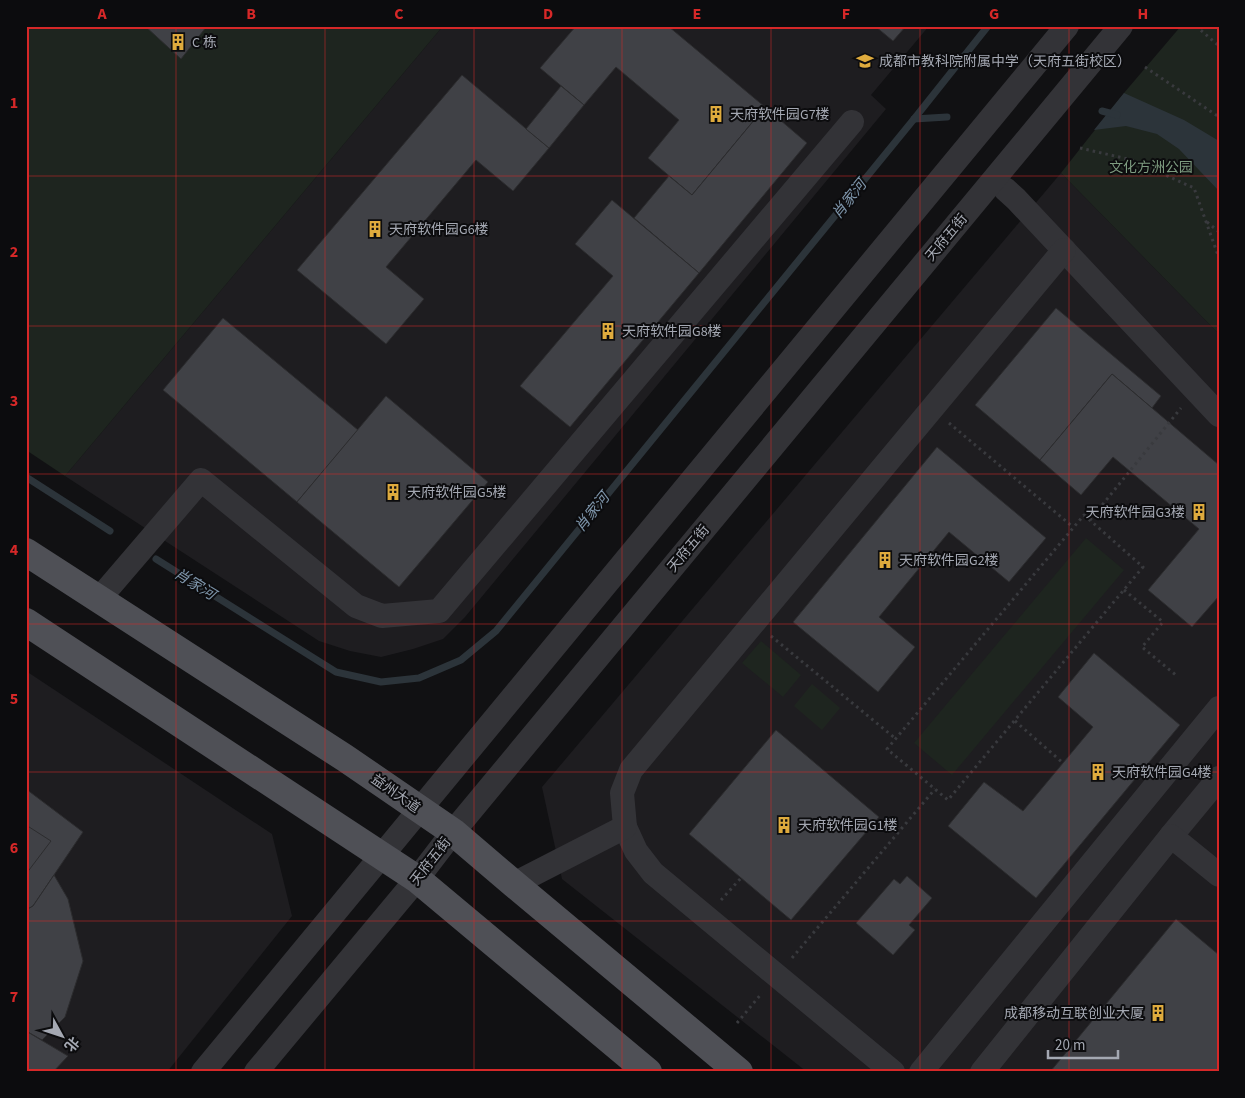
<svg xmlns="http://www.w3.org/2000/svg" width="1245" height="1098" font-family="'Source Sans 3','Noto Sans SC',sans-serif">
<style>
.built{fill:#1e1d20}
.green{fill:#1e251f}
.water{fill:#2c343a}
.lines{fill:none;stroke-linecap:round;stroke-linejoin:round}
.stream{stroke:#2c343a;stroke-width:7}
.building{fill:#404146;stroke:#2c2c2e}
.path{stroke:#393a3e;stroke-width:3;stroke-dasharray:2.5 4;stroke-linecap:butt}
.minor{stroke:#333337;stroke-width:24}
.major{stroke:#4f5056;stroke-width:28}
.grid{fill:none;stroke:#d62828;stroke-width:1;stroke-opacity:0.55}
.labels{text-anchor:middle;stroke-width:4;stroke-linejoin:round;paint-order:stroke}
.poi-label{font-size:14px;fill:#a4a8b2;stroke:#0c0c0e;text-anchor:start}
.park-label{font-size:14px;fill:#7d9b7f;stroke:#0c0c0e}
.street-label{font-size:14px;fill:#a4a8b2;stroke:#0c0c0e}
.water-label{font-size:15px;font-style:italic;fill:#7e95aa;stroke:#0c0c0e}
.neatline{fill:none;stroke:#d62828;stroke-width:2}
.grid-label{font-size:16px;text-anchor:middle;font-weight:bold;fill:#d62828}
</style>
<rect width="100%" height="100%" fill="#111113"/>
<g class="built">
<polygon points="443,26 929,26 871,95 886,109 465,617 443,639 413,649 381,657 350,651 319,641 65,476"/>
<polygon points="1061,173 1219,334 1219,1072 807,1072 562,879 542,787"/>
<polygon points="26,671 272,834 292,916 167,1072 26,1072"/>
</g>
<g class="green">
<polygon points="26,26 443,26 65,476 26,450"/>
<polygon points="1181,26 1219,26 1219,334 1061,173 1124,93"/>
<polygon points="1086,538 1124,570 952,775 914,743"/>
<polygon points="761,641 801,675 783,697 742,663"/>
<polygon points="812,684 840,708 822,730 794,706"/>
</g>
<polygon class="water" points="1124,93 1184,120 1219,141 1219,191 1179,149 1157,134 1126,126 1094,130"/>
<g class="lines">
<g class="stream">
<polyline points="1102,111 1117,115"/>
<polyline points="914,119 947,117"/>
<polyline points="26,477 110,531"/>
<polyline points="156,559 336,672 381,682 419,678 461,660 496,631 914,119 988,26"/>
</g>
</g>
<g class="building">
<polygon points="145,26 207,26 181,59"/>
<polygon points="576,26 668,26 765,107 692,195 648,158 679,120 616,67 584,105 540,68"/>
<polygon points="875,26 906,26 893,41"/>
<polygon points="462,75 549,148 513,191 476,160 386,267 424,299 386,344 297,270"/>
<polygon points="561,86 584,105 549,148 526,129"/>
<polygon points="765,107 807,143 699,273 634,218 669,176 692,195"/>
<polygon points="612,200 699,273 570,427 520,386 613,276 575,244"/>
<polygon points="1056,308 1161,396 1152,408 1112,374 1040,460 975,405"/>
<polygon points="223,318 358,430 297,502 163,390"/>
<polygon points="1112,374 1219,465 1219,596 1192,627 1148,590 1199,529 1113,457 1081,495 1040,460"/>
<polygon points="386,396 488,482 399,587 297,502"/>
<polygon points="937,447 1046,538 1009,582 949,532 879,617 915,647 878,692 793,622"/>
<polygon points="1094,653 1180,725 1036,898 948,826 984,782 1023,811 1093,727 1058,697"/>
<polygon points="776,730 879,817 791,920 689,834"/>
<polygon points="26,789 83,832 33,906 26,910"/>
<polygon points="26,825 51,841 26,874"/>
<polygon points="54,875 68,899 83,961 65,1017 42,1040 26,1031 26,910 33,906"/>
<polygon points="907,876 932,898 909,925 915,930 893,955 856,923 894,879 900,884"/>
<polygon points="1176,919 1219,955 1219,1072 1050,1072"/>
<polygon points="26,1031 68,1056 53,1072 26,1072"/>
</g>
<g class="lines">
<g class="path">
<polyline points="1196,26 1219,46"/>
<polyline points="1145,67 1219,117"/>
<polyline points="1080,148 1132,160 1194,188 1219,258"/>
<polyline points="1207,222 1219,232"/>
<polyline points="949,423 1073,527"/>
<polygon points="1084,515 1143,567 948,800 887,749"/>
<polyline points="1090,520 1181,408"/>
<polyline points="1124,590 1163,622 1142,647 1177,676"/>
<polyline points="771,636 896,739"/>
<polyline points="1015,721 1063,763"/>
<polyline points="721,900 741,878"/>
<polyline points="792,958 935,789"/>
<polyline points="737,1023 762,993"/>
</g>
<g class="minor">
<polyline points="1005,189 1016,199 1219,415"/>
<polyline points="99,599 201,480 356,606 382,616 439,611 852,122"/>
<polyline points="625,827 636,851 653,873 893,1072"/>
<polyline points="1171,836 1219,778"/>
<polyline points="514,884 625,827 622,793 631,770 1064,250"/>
<polyline points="203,1072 1067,26"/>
<polyline points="256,1072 417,879 453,832 1121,26"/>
<polyline points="921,1072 1219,708"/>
<polyline points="982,1072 1171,836 1219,875"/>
</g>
<g class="major">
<polyline points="26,552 345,758 453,832 514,884 739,1072"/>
<polyline points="26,622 417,879 648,1072"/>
</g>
</g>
<path class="grid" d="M176,26V1072M325,26V1072M474,26V1072M622,26V1072M771,26V1072M920,26V1072M1069,26V1072M26,176H1219M26,326H1219M26,474H1219M26,624H1219M26,772H1219M26,921H1219"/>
<defs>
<g id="building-bare" transform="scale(1.35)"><path d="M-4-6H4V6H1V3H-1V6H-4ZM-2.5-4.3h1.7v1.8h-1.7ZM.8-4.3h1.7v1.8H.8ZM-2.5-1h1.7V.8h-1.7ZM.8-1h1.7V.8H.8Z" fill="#dfab3d" stroke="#0c0c0e" stroke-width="2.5" paint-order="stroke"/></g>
<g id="school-bare" transform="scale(1.35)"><path d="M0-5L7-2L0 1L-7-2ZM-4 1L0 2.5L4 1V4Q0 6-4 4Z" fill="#dfab3d" stroke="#0c0c0e" stroke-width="2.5" paint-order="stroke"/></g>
</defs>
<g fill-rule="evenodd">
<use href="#building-bare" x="178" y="42"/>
<use href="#school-bare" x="865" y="61"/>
<use href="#building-bare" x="716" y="114"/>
<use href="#building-bare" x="375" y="229"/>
<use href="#building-bare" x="608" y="331"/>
<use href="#building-bare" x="393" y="492"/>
<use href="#building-bare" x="1199" y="512"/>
<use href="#building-bare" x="885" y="560"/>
<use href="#building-bare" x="1098" y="772"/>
<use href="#building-bare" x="784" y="825"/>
<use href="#building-bare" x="1158" y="1013"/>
</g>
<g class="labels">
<g class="poi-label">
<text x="192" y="47">C 栋</text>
<text x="879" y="66">成都市教科院附属中学（天府五街校区）</text>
<text x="730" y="119">天府软件园G7楼</text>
<text x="389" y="234">天府软件园G6楼</text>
<text x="622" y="336">天府软件园G8楼</text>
<text x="407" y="497">天府软件园G5楼</text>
<text x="1185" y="517" text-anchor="end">天府软件园G3楼</text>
<text x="899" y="565">天府软件园G2楼</text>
<text x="1112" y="777">天府软件园G4楼</text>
<text x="798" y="830">天府软件园G1楼</text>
<text x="1144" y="1018" text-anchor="end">成都移动互联创业大厦</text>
</g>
<g class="park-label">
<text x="1151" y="172">文化方洲公园</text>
</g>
<g class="street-label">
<text transform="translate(946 237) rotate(-50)" y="5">天府五街</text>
<text transform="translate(688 548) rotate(-50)" y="5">天府五街</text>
<text transform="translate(396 793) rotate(35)" y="5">益州大道</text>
<text transform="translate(430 861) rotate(-52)" y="5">天府五街</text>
</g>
<g class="water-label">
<text transform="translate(849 199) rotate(-51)" y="5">肖家河</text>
<text transform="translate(592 512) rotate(-51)" y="5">肖家河</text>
<text transform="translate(195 584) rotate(32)" y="5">肖家河</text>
</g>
</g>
<rect width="1245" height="1098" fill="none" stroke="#0c0c0e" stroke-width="55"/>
<g transform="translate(62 1036) rotate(130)" stroke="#0c0c0e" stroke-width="4" paint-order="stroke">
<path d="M0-4L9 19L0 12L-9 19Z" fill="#a4a8b2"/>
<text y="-8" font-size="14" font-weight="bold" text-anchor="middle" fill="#a4a8b2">北</text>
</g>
<path d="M1048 1050v8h70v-8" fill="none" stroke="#a4a8b2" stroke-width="2.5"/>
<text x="1055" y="1050" font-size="15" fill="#a4a8b2" stroke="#0c0c0e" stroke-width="4" paint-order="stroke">20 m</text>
<rect x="28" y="28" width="1190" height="1042" class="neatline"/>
<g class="grid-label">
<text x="102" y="19">A</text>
<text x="251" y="19">B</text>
<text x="399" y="19">C</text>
<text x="548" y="19">D</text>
<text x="697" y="19">E</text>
<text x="846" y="19">F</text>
<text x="994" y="19">G</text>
<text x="1143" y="19">H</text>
<text x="14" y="108">1</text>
<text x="14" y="257">2</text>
<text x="14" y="406">3</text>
<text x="14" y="555">4</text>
<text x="14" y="704">5</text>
<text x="14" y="853">6</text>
<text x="14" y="1002">7</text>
</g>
</svg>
